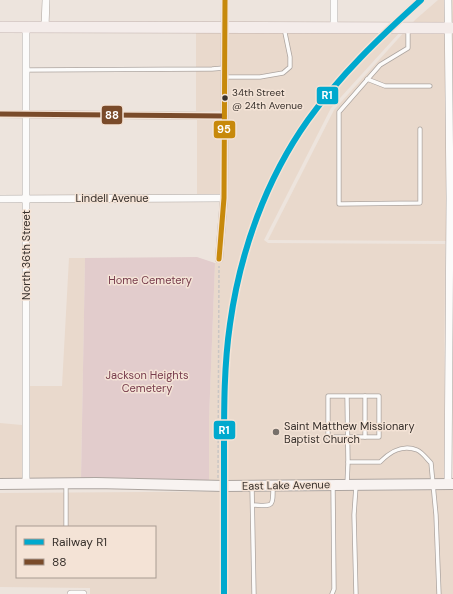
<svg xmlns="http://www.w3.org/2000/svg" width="453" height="594" font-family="'DM Sans',sans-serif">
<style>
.built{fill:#e9d9cc;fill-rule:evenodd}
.green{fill:#e2cccc}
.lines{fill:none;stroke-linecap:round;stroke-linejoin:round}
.lane-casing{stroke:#ada5a0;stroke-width:5}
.street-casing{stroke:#ada5a0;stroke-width:8}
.secondary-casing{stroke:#ada5a0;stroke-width:12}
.primary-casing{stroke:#c1b1ac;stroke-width:12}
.path{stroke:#cac6c4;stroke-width:1.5;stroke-dasharray:3 2;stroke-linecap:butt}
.lane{stroke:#fcfbfa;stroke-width:3.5}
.street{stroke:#fcfbfa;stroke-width:7}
.secondary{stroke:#f8f3f1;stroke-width:10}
.primary{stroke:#f4ecea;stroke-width:11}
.bus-1-casing{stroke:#f4e3d6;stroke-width:8}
.bus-2-casing{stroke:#f4e3d6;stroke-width:8}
.bus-1{stroke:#7a4b2a;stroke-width:5}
.bus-2{stroke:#c7890b;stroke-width:5}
.rail-1-casing{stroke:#f4e3d6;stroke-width:9}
.rail-1{stroke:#00a9ce;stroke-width:6}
.bus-dot{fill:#38312c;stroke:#f4e3d6;stroke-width:1.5}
.poi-dot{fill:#77706a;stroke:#f4e3d6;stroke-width:1.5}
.labels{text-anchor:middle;stroke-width:3;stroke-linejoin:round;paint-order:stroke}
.bus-label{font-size:10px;fill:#38312c;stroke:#f4e3d6;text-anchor:start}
.street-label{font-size:11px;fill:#38312c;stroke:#f4e3d6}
.park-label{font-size:11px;fill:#773c4c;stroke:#f4e3d6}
.poi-label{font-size:11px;fill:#38312c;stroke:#f4e3d6;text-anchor:start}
.line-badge{stroke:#f4e3d6;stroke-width:1.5}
.badge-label{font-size:11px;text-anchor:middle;font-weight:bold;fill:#fff}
</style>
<rect width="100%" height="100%" fill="#ede4dd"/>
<g class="built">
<polygon points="438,0 453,0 453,241 268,240 334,110 415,20"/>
<rect x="196" y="32" width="25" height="79"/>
<polygon points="228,32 400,32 331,108 264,240 268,243 445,244 444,480 209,481 209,419 215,263 222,263 228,202"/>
<polygon points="197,120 221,120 220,194 197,194"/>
<polygon points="69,258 85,258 81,479 30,479 30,386 62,386"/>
<polygon points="0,423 22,425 22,479 0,479"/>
<path d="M453,490V594H90V588L0,587V493ZM17,527H155V577H17Z"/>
</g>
<polygon class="green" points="197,257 215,263 209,419 209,481 81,479 85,258"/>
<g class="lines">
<g class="lane-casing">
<g id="lane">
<polyline points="408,29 408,48 380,65 339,112 339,204 420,203 420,129"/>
<polyline points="26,70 212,69 224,68"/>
<polyline points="224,77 260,77 283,73 290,67 290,57 284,28"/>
<polyline points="367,79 385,86 430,86"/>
<path d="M347,396H379V437C362,437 345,437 328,437V396H347L348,462"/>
<polyline points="365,396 365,437"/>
<path d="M347,485L348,462H380C390,452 402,444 417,450C422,452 427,459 431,463L436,515L439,594"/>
<polyline points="252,487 254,594"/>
<path d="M253,505C273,506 273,508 273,487"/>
<polyline points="66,527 66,484"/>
<polyline points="332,594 334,589 333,486"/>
<polyline points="356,594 354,515 356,486"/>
</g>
</g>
<g class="street-casing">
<g id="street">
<polyline points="448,0 450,198 448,484"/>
<polyline points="45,27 46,0"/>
<polyline points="334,27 334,0"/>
<polyline points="0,114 224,116"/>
<polyline points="0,199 224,198"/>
<polyline points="219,259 224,198 225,0"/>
<polyline points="26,483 26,27"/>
<polyline points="71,594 83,594"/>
</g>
</g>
<g class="secondary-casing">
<polyline id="secondary" points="0,484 96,483 224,486 453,484"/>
</g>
<g class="primary-casing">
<polyline id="primary" points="0,27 453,28"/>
</g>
<polyline class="path" points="218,478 219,266"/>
<use href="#lane" class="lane"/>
<use href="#street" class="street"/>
<use href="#secondary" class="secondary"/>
<use href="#primary" class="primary"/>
<g class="bus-1-casing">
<polyline id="bus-1" points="0,114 224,116"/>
</g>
<g class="bus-2-casing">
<polyline id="bus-2" points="219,259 224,198 225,0"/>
</g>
<use href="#bus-1" class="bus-1"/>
<use href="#bus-2" class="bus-2"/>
<g class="rail-1-casing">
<path id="rail-1" d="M224,594C224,546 224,497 224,449C224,407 224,365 230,324C240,252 266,179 308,120C341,74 380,37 421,0"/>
</g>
<use href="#rail-1" class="rail-1"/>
</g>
<circle class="bus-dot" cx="225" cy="98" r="3.5"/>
<circle class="poi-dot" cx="276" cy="432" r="4"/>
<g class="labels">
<g class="bus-label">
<text x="232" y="96">34th Street<tspan x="232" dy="13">@ 24th Avenue</tspan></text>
</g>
<g class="street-label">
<text x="112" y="202">Lindell Avenue</text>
<text transform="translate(26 255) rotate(-90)" y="4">North 36th Street</text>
<text transform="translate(286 485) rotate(-1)" y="4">East Lake Avenue</text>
</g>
<g class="park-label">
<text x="150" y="284">Home Cemetery</text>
<text x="147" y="379">Jackson Heights<tspan x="147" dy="13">Cemetery</tspan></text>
</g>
<g class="poi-label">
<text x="284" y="430">Saint Matthew Missionary<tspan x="284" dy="13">Baptist Church</tspan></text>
</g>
</g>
<g class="line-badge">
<rect x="316" y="86" width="23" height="19" rx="4" fill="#00a9ce"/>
<rect x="101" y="105" width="22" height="20" rx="4" fill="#7a4b2a"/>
<rect x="213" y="120" width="23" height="19" rx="4" fill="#c7890b"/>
<rect x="213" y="420" width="23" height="20" rx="4" fill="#00a9ce"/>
</g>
<g class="badge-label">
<text x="327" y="99">R1</text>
<text x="112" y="119">88</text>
<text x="224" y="133">95</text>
<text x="224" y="434">R1</text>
</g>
<rect x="16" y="526" width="140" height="52" fill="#f4e3d6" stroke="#a99c92"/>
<rect x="24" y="539" width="20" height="6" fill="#00a9ce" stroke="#a99c92"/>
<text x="52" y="546" font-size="12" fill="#38312c">Railway R1</text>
<rect x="24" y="559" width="20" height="6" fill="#7a4b2a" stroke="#a99c92"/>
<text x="52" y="566" font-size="12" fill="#38312c">88</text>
</svg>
